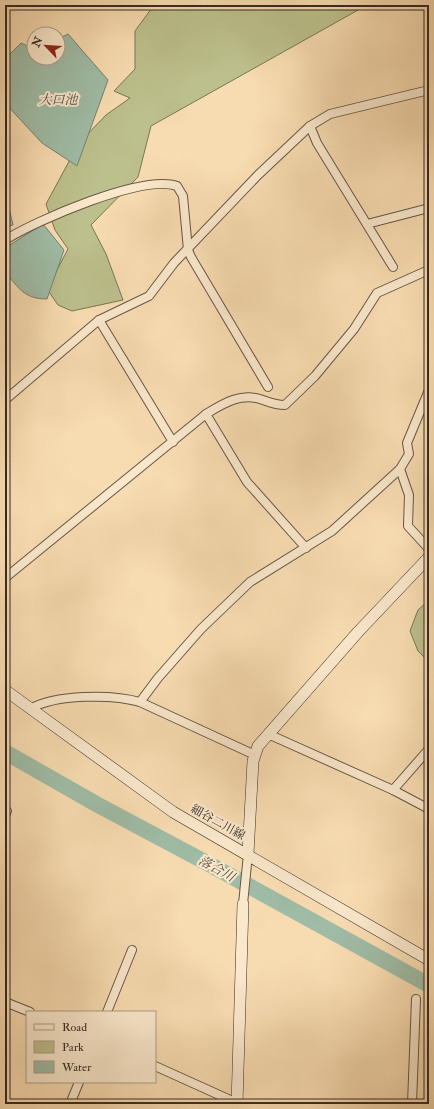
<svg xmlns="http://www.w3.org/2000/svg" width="434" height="1109" font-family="'IM FELL Double Pica','Noto Serif JP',serif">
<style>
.green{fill:#bcc08c;stroke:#787658}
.water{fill:#9fbca6;stroke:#758272}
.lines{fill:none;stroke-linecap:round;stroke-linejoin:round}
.river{stroke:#9fbca6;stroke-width:16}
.street-casing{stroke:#665746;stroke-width:10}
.secondary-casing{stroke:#352b23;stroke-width:12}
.street{stroke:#fae8cc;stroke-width:8}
.secondary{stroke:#fae8cc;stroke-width:11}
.labels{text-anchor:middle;stroke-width:4;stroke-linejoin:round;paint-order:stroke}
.street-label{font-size:12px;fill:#352b23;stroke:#fae8cc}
.water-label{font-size:13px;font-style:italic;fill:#504f44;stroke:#fae8cc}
</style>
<rect width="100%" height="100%" fill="#f8dcb1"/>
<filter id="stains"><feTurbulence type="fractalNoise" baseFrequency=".005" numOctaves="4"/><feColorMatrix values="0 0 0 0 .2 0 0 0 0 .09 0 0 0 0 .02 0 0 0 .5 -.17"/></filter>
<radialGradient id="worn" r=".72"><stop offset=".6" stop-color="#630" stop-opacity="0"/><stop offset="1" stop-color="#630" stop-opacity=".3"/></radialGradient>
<g class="green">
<polygon points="154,5 367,5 151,126 138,177 91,225 106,254 123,300 72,311 58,305 47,289 68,249 55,230 46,204 79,143 106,115 130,98 114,91 135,69 135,31"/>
<polygon points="429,600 429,662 418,651 410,631 418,610"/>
</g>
<g class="water">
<polygon points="68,34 108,80 77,166 42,143 5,103 5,59 21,43 34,49 34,58 58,58 58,39"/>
<polygon points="5,191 13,225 5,227"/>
<path d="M43,224L64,250L47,299C24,299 19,288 5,272V248Z"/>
</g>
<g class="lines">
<polyline class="river" points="5,752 98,805 207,863 429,985"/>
<g class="street-casing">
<g id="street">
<polyline points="310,126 317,143 393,267"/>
<polyline points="367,224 429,208"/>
<path d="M5,240C37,220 143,174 177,186L183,196L188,250L191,257L268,387"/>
<polyline points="99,320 173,442"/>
<polyline points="5,400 99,320 149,296 174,263 258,175 310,126 330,114 429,90"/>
<polyline points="206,414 247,482 306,548"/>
<polyline points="400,469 409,495 408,526 429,549"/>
<path d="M5,578L206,414C223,404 239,393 260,399C269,402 275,405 285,405L315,376L354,329L377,293L424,272"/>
<polyline points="140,702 158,678 201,629 250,582 332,531 400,469 409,454 407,443 429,390"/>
<path d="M30,709C55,694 113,694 140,702L255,755"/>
<polyline points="268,734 393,790 429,809"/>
<polyline points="393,790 429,749"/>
<polyline points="5,815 7,811"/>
<polyline points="243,904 248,854"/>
<polyline points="5,1002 30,1012"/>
<polyline points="107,1012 132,950"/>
<polyline points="155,1066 237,1103"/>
<polyline points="70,1104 79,1082"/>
<polyline points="412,1104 416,999"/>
</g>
</g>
<g class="secondary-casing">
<g id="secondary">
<polyline points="5,690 173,812 429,960"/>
<polyline points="248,854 253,761 258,746 358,632 429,557"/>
<polyline points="237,1104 243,904"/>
</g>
</g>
<use href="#street" class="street"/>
<use href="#secondary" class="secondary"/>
</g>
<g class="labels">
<g class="street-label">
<text transform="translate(218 822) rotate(29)" y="4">細谷二川線</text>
</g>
<g class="water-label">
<text x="58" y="104">大口池</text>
<text transform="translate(217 868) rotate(29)" y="5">落合川</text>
</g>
</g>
<rect width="434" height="1109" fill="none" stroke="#f8dcb1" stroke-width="20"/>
<rect x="6" y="6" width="422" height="1097" fill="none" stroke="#352b23" stroke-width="2"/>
<rect x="10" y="10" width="414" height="1089" fill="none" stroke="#352b23"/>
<rect x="26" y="1011" width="130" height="72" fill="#fae8cc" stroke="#ab9c88"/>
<rect x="34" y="1024" width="20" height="6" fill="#fae8cc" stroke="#ab9c88"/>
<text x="62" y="1031" font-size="12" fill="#352b23">Road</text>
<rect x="34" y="1041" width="20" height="12" fill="#bcc08c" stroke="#ab9c88"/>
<text x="62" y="1051" font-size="12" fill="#352b23">Park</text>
<rect x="34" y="1061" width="20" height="12" fill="#9fbca6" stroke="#ab9c88"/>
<text x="62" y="1071" font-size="12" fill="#352b23">Water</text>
<g transform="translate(46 46) rotate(295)"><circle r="19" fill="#fae8cc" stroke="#ab9c88"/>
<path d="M0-3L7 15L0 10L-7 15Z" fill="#8f2418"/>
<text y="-6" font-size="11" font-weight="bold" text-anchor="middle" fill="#352b23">N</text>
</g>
<rect width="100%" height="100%" filter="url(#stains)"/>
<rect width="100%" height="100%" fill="url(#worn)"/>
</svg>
